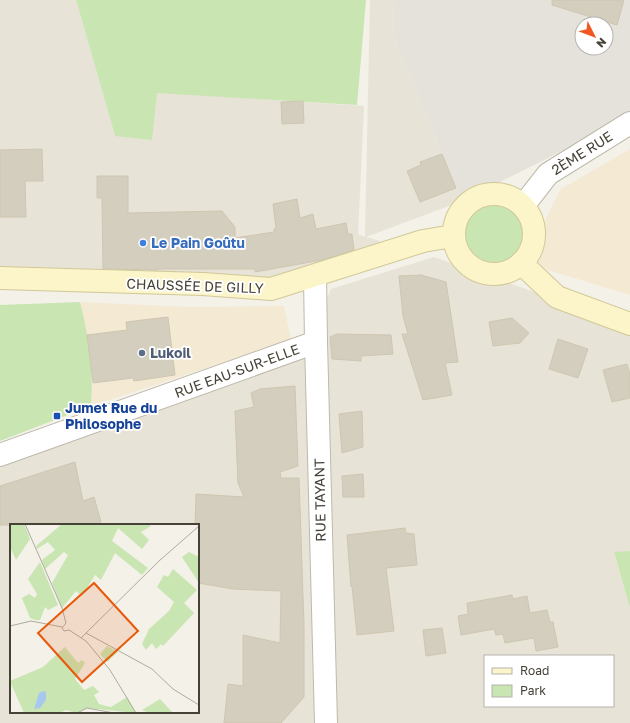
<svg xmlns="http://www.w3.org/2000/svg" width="630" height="723" font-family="'Golos Text',sans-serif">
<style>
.residential{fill:#e7e3d6;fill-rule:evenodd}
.commercial{fill:#f4ead4}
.industrial{fill:#e5e2dc;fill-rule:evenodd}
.green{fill:#c9e5b2}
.building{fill:#d4cebe;stroke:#cfc6b1}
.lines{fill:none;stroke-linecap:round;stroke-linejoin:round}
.minor-casing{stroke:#beb9ab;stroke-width:24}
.tertiary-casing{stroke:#beb9ab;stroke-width:24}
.secondary-casing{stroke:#d1c899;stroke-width:24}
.minor{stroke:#fff;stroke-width:22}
.tertiary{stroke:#fff;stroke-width:22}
.secondary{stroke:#fcf5c9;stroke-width:22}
.shop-dot{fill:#3f7fe0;stroke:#fff;stroke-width:1.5}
.service-dot{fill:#5c6f8a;stroke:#fff;stroke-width:1.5}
.transit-dot{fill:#1a4fb4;stroke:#fff;stroke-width:1.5}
.labels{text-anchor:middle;stroke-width:3.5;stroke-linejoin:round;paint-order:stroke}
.street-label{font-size:14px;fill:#464237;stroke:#fff}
.shop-label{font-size:14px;font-weight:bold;fill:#366cbe;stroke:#fff;text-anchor:start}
.service-label{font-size:14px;font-weight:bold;fill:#4e5e75;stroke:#fff;text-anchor:start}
.transit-label{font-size:14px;font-weight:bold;fill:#164399;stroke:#fff;text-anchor:start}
.inset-road{fill:none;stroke:#aeaba1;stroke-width:1}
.view{fill:#e8590c;fill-opacity:0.15;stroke:#e8590c;stroke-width:2}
.inset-edge{fill:none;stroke:#464237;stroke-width:2}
</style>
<rect width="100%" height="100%" fill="#f3f1e8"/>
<g class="residential">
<polygon points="0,0 76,0 115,136 156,92 364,106 358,234 365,237 370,0 393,0 394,38 462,201 366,237 380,241 351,263 293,283 0,280"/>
<path d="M434,257L630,325V551L614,553L630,608V723H0V454L316,342L334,594L316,324L331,289ZM11,525H198V712H11ZM485,656H613V706H485Z"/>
</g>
<g class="commercial">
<polygon points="630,149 630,295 538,267 541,228 561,189"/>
<polygon points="80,302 191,307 284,306 291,340 91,406 93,376"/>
</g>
<path class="industrial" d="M393,0H630V117L462,201L394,38ZM582,24H606V48H582Z"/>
<g class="green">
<polygon points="76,0 366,0 357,105 157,93 152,140 115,136"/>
<circle cx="493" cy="234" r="40"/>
<path d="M80,302C89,339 94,369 91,406L0,441V305Z"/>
<polygon points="630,551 630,608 614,552"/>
</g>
<g class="building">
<polygon points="552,0 624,0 617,25 552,5"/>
<polygon points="303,101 304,123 282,124 281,102"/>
<polygon points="42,149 43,181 25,181 26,217 0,217 0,150"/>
<polygon points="442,154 456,188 420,202 407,171 421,165 420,162"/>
<polygon points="97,176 128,176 128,213 222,211 235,227 235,238 274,232 274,229 276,228 273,204 297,199 300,218 313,214 316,229 346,223 348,234 352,234 354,250 322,260 255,272 255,269 157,269 158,270 103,269 102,198 97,198"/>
<polygon points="421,275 446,282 458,362 445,363 452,395 423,400 402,334 408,334 403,316 399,276"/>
<polygon points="168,317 175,375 134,381 133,378 93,383 87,335 127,330 126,322"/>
<polygon points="512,318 529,333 520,343 493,346 489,322"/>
<polygon points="337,334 391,335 393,354 361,356 361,361 332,359 330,337"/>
<polygon points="558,339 588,349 578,378 549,369"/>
<polygon points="627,364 630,374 630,398 612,402 603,370"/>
<polygon points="295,386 298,466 280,472 281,478 299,478 304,625 304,697 281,723 224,723 228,684 243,686 243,635 280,643 281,591 233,589 198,583 198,525 195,525 196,494 244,497 238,483 235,411 254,407 251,393 260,389"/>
<polygon points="362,411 363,447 342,453 339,414"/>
<polygon points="75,462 83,501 94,497 101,522 91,525 0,525 0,486"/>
<polygon points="363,474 364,497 343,497 342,476"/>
<polygon points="405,528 406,533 414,534 417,565 386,568 394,631 357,635 352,586 351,587 347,535"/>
<polygon points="512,595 513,599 527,596 530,613 547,610 550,622 553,622 558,647 536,651 534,638 505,643 503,634 496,635 494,629 461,635 458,616 468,614 467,603"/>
<polygon points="442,628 446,653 426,656 423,630"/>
</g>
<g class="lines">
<g class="minor-casing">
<polyline id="minor" points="316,342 326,723"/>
</g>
<g class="tertiary-casing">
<g id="tertiary">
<polyline points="523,206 548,174 630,123"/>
<polyline points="0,455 316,342 315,276"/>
</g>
</g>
<g class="secondary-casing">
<g id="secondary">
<circle cx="494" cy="234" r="40"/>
<polyline points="521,263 557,297 630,324"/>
<polyline points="0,278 203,284 271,289 423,241 453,236"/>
</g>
</g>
<use href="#minor" class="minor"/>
<use href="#tertiary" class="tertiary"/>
<use href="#secondary" class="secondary"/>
</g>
<circle class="shop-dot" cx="143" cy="243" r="4"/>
<circle class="service-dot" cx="142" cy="353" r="4"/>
<rect class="transit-dot" x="53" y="412" width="8" height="8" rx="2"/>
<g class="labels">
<g class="street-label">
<text transform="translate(582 153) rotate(-32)" y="5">2ÈME RUE</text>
<text transform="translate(195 286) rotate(2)" y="5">CHAUSSÉE DE GILLY</text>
<text transform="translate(237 371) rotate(-20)" y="5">RUE EAU-SUR-ELLE</text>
<text transform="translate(320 500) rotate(-91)" y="5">RUE TAYANT</text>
</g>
<g class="shop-label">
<text x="151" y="248">Le Pain Goûtu</text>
</g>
<g class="service-label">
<text x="150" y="358">Lukoil</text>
</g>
<g class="transit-label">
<text x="65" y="413">Jumet Rue du<tspan x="65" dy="16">Philosophe</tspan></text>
</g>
</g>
<g transform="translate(10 524)">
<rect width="189" height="189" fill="#f3f1e8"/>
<path d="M0,0H14L20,15L6,36L0,23ZM52,0H138L141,2L131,8L139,16L132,25L108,4L102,17L138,44L132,51L105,29L91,56L85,51L72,72L66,67L52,84L42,59L58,31L54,28L35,45L32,36L45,26L38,18L27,25L26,22ZM179,28L189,33V59L172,33ZM30,38L48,81L38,86L35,83L30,96H26L20,94L12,74L19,70L25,74L27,70L18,55ZM163,45L187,66L174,79L184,89L153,122L151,120L146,125L142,119L136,126L132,120L139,105L159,87L164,78L147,63L154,51L158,53ZM97,122L108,128L97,138L90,130ZM55,123L68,139L72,136L75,139L65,155L74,166L83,162L89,168L84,171L89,180L101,183L117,173L126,189L77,184L66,189L56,186L49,189H14L0,157L33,143ZM150,175L163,189H139L132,186Z" fill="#c9e5b2"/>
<path d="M33,167L36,168V176L30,184L24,185L29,169Z" fill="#a7c9ed"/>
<path class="inset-road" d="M15,0L52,84L56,99M56,99L52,104L54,107L59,106M0,102L21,97L52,103M59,106L76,117L100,146L126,189M76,109L142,145L163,165L189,181M71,114L149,37L189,2M67,189L77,184L104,189"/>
<path class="view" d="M84,59L128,107L72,158L28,109Z"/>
<rect width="189" height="189" class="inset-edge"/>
</g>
<rect x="484" y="655" width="130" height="52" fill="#ffffff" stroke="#b5b3af"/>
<rect x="492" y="668" width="20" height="6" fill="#fcf5c9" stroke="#b5b3af"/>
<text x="520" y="675" font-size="12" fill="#464237">Road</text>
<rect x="492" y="685" width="20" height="12" fill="#c9e5b2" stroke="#b5b3af"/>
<text x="520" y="695" font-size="12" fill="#464237">Park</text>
<g transform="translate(594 36) rotate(132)"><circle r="19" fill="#ffffff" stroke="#b5b3af"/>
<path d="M0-3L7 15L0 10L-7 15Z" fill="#f05722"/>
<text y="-6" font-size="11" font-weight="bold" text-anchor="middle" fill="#464237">N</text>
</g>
</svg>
